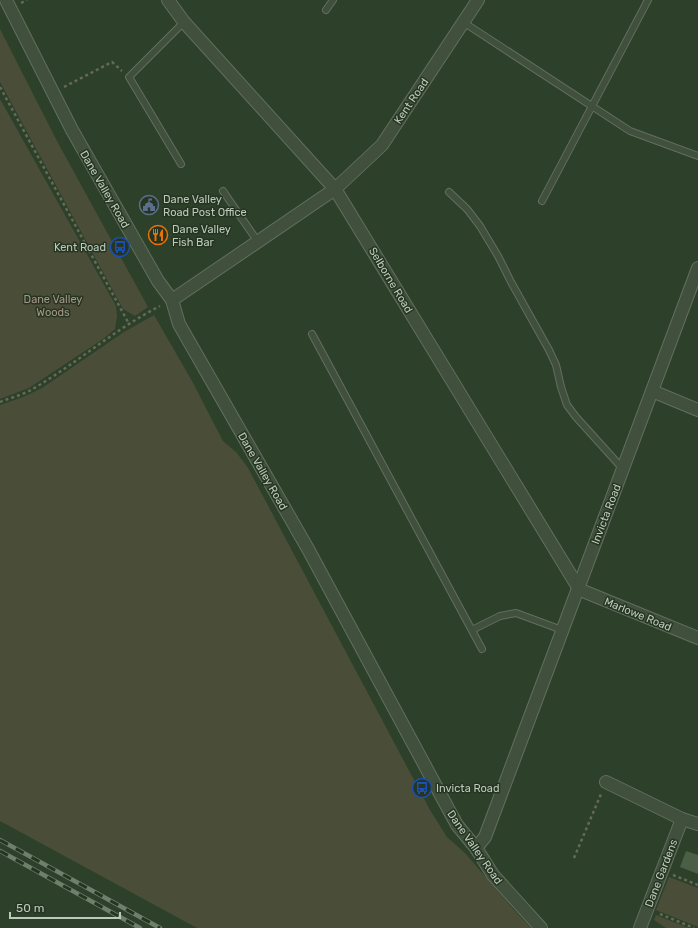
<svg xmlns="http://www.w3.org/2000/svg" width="698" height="928" font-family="Rubik,sans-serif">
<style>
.green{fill:#4a4d38}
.building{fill:#4a5f46}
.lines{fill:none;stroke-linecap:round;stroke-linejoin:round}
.lane-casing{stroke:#61705e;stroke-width:8}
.street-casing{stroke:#61705e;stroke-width:14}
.path{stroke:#636a57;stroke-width:2.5;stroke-dasharray:3 3;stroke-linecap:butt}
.lane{stroke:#40503d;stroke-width:6}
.street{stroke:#40503d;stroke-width:12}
.rail-casing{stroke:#6e806b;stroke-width:4.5}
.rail{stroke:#253522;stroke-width:3;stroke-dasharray:9;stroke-linecap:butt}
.labels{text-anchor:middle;stroke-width:3;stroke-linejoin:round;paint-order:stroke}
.street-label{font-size:11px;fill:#bccaba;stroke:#253522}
.poi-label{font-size:11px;fill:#bccaba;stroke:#253522;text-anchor:start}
.park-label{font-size:11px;fill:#a79788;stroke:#253522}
</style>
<rect width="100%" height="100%" fill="#2d4029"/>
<g class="green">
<polygon points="0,29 57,141 148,307 135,316 123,309 0,82"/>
<polygon points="0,99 116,306 117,316 115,329 103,339 29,388 0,399"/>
<polygon points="154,315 192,381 223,441 237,453 248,468 430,810 447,837 465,853 515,911 531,928 197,928 0,821 0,405 23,397 42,388 124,332"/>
<polygon points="669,877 698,888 698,927 656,910"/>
<polygon points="656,915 689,928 666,928 654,920"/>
</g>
<polygon class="building" points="686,851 698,855 698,874 680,867"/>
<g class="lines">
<g class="lane-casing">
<g id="lane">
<polyline points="326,10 333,0"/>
<polyline points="463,22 630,131 698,156"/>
<polyline points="181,164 129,77 184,22"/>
<polyline points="223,191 258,242"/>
<polyline points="449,192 467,209 480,226 498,256 511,282 549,350 556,365 561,387 567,405 576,417 623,469"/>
<polyline points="542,201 648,0"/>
<polyline points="312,334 482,649"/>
<polyline points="472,630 500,616 516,613 562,630"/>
</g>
</g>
<g class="street-casing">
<g id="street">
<polyline points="6,0 72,130 158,281 172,300 179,324 308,549 457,825 476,848 493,875 541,928"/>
<polyline points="168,0 184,22 335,189 578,587"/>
<polyline points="172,300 335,189 382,145 478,0"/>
<polyline points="652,391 698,410"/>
<polyline points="578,589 698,638"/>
<polyline points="606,782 682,819 698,824"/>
<polyline points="476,848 485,837 698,268"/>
<polyline points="640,928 682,819"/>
</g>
</g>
<g class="path">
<polyline points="21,3 27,0"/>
<polyline points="0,87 129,324"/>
<polyline points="64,87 112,62 122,71"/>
<path d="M0,402C10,398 22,395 31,390C76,364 115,329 160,306"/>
<polyline points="574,858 601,794"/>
<polyline points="673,875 698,885"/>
<polyline points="660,914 694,928"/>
</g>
<use href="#lane" class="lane"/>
<use href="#street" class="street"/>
<g class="rail-casing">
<g id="rail">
<polyline points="0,840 160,928"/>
<polyline points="0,851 140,928"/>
</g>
</g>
<use href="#rail" class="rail"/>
</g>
<defs>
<g id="civic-ring" transform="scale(1)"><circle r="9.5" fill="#253522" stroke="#5c6f8a" stroke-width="1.5"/><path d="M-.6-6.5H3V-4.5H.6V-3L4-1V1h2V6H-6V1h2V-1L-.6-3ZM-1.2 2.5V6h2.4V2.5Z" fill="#5c6f8a"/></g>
<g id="restaurant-ring" transform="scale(1)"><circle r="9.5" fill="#253522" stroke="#e8710a" stroke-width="1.5"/><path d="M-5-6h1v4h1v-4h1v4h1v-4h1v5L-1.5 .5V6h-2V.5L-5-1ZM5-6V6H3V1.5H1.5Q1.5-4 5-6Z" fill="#e8710a"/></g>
<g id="bus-ring" transform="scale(1)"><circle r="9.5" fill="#253522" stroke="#1a4fb4" stroke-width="1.5"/><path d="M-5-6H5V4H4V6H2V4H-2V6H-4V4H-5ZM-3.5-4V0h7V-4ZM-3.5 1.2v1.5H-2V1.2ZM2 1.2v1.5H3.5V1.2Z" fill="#1a4fb4"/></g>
</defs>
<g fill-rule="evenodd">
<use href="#civic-ring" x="149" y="205"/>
<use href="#restaurant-ring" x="158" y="235"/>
<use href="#bus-ring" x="120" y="247"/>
<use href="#bus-ring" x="422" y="788"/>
</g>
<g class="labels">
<g class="street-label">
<text transform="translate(411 101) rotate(-56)" y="4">Kent Road</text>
<text transform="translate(105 189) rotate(60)" y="4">Dane Valley Road</text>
<text transform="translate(391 280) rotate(59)" y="4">Selborne Road</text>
<text transform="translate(263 471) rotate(60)" y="4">Dane Valley Road</text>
<text transform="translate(606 514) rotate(-69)" y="4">Invicta Road</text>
<text transform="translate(638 614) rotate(22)" y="4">Marlowe Road</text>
<text transform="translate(475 847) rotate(55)" y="4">Dane Valley Road</text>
<text transform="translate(661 873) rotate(-69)" y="4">Dane Gardens</text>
</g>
<g class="poi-label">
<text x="163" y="203">Dane Valley<tspan x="163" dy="13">Road Post Office</tspan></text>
<text x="172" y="233">Dane Valley<tspan x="172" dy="13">Fish Bar</tspan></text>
<text x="106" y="251" text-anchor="end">Kent Road</text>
<text x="436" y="792">Invicta Road</text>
</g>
<g class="park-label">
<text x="53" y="303">Dane Valley<tspan x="53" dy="13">Woods</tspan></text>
</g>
</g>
<path d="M10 912v6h110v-6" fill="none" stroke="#bccaba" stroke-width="2"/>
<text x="16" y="912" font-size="12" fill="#bccaba" stroke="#253522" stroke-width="3" paint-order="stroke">50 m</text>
</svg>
